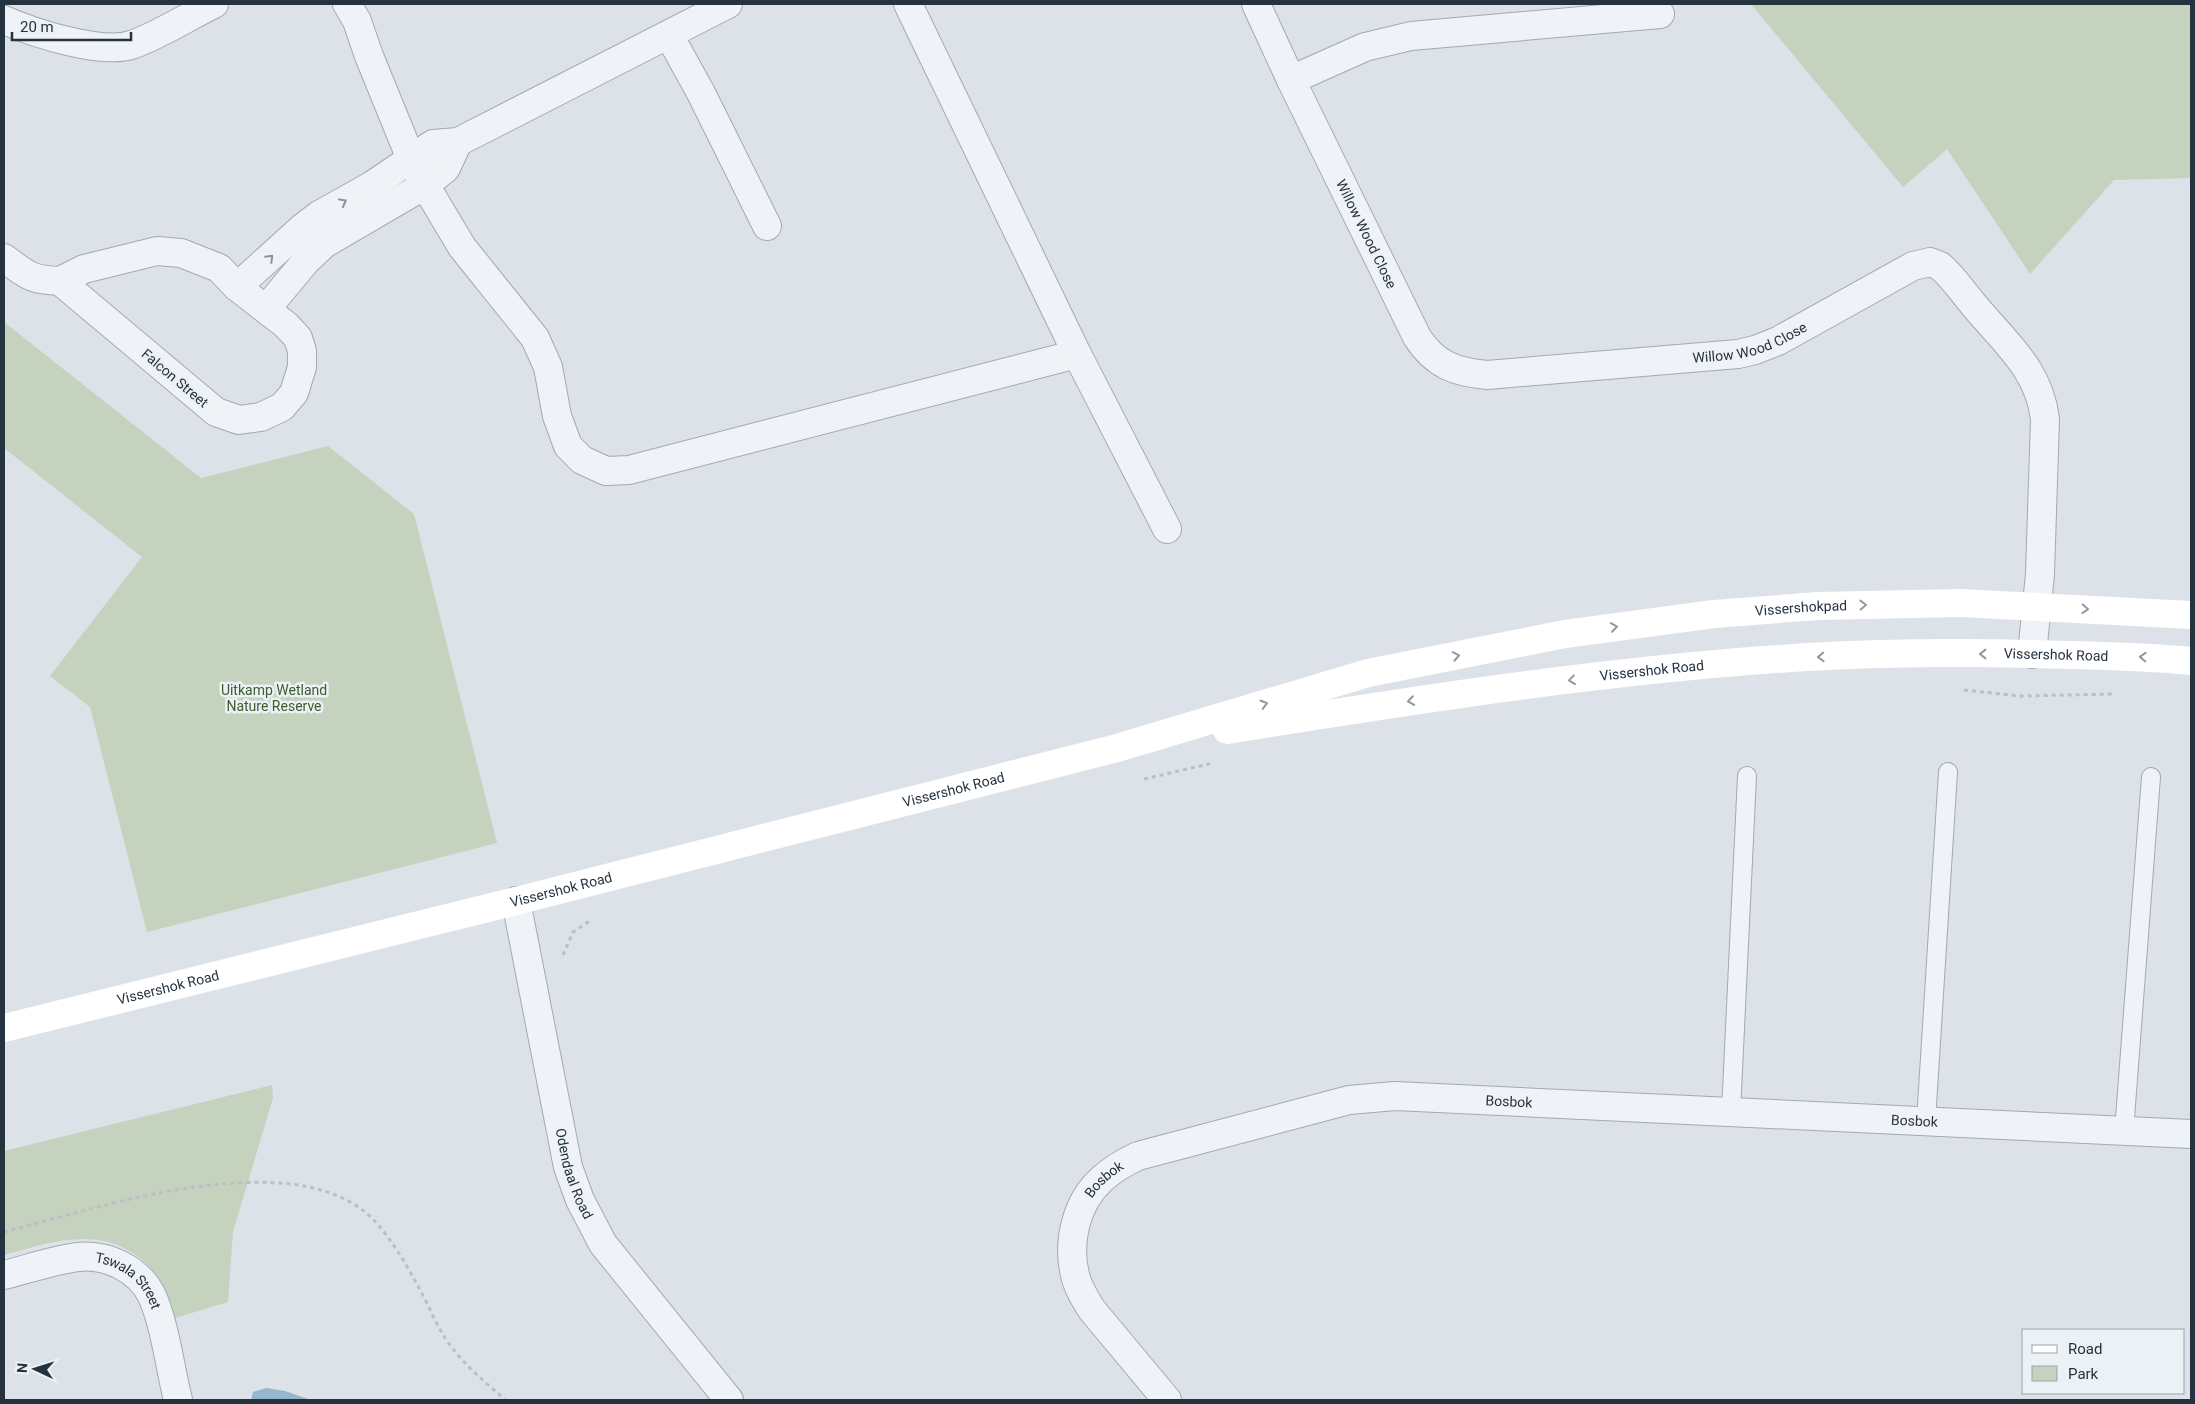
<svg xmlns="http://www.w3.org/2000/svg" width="2195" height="1404" font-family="Roboto,sans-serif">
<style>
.green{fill:#c5d2bd}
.water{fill:#94b7cb}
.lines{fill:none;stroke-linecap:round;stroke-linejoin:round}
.service-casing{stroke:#a1aab2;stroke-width:20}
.minor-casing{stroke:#a1aab2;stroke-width:30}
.path{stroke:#bac0c6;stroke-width:3;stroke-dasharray:4 4;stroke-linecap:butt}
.service{stroke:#eff2f6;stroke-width:18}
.minor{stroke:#eff2f6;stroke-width:28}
.secondary{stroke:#fff;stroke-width:28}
.oneway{stroke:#8a929a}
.oneway2{stroke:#92989f}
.labels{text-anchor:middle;stroke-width:5;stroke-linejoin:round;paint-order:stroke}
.street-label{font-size:14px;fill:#25323f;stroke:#ebf1f5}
.park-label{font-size:14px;fill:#405c31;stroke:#ebf1f5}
</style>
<rect width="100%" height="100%" fill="#dce2e8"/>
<g class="green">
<polygon points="1751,4 2191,4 2191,178 2114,180 2030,274 1947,149 1903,187"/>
<polygon points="4,322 201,478 328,446 414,514 497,843 147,932 90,707 50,676 142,557 4,448"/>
<path d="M272,1085L273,1098L233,1232L228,1302L175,1318C172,1309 170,1298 165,1289C159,1276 148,1263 136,1255C94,1226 48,1243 4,1255V1151Z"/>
</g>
<polygon class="water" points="266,1388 285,1391 311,1400 251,1400 253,1392"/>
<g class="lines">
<g class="service-casing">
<g id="service">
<polyline points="1731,1112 1747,776"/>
<polyline points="1926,1121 1948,772"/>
<polyline points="2124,1131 2151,777"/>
</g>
</g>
<g class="minor-casing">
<g id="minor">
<polyline points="347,4 357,21 369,56 411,159 425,185 462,247 535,338 548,367 557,416 568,446 582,460 606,471 629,470 1077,354"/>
<polyline points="908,4 1077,354 1167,529"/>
<path id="s1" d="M1256,4L1291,80L1417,337C1435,365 1455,372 1487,375L1738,354L1755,350L1778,341L1913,266L1930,262L1940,266C1953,277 1962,291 1973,304C2004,342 2039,368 2045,419L2040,574L2032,654"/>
<path d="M4,20C34,33 104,56 134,44C159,35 189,16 214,4"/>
<polyline points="669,35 701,93 767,226"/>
<polyline points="1291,80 1365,47 1411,36 1660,14"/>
<polygon points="157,251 181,253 219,268 237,287 286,325 298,338 302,351 302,367 294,393 282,407 261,417 239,420 216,412 60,281 84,269"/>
<path d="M4,258C27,275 30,280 60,281"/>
<polyline points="237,287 302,228 319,215 371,186 433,144 458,142 728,4"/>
<polyline points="266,309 306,261 324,244 425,185 446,168 458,142"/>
<path id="s2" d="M516,901L568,1167L580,1200L603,1244L729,1400"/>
<path id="s3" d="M4,1275C28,1269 54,1260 78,1257C107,1254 139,1269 152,1296C165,1325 170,1368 178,1400"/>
<path id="s4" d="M1167,1400L1092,1310C1085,1299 1078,1288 1075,1275C1067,1242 1076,1202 1102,1179C1113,1169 1125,1162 1138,1156L1349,1100L1395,1096L2191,1134"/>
</g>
</g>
<g class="path">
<polyline points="1964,690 2019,696 2115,694"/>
<polyline points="1144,779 1213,763"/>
<polyline points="563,955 573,932 591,920"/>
<path d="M4,1232C98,1208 307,1136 380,1227C399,1250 412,1275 426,1301C432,1314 438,1327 445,1338C462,1363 483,1381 506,1400"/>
</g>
<use href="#service" class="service"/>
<use href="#minor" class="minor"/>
<g class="secondary">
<path id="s5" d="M1227,730C1420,699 1612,669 1807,657C1894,652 1982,652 2070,655C2110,656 2151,657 2191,661"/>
<path id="s6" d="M4,1028L516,901L1117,748L1368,673L1565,634L1714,614L1818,606L1961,603L2191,615"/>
</g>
</g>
<defs><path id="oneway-chevron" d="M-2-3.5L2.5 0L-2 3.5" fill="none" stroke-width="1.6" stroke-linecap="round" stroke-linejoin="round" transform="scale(1.25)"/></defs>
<g class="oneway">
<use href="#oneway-chevron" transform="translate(343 202) rotate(-29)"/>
<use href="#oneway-chevron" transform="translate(270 258) rotate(-45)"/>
</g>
<g class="oneway2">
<use href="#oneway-chevron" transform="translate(1863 605) rotate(-1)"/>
<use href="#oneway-chevron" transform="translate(2085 609) rotate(3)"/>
<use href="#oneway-chevron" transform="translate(1614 627) rotate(-8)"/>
<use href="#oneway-chevron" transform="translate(1983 654) rotate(-180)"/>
<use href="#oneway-chevron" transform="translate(1456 656) rotate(-11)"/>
<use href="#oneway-chevron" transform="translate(1821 657) rotate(178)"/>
<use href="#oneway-chevron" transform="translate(2143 657) rotate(-178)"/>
<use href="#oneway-chevron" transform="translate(1572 680) rotate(173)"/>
<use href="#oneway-chevron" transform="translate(1411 701) rotate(171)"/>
<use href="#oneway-chevron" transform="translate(1264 704) rotate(-16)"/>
</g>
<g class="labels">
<g class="street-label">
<text dy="5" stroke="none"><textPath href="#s1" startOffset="255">Willow Wood Close</textPath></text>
<text dy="5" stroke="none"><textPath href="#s1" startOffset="719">Willow Wood Close</textPath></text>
<text transform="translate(175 378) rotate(40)" y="5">Falcon Street</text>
<text dy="5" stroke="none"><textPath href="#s6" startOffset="1848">Vissershokpad</textPath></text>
<text dy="5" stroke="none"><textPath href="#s5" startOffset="834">Vissershok Road</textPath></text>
<text dy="5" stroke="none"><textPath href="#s5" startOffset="429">Vissershok Road</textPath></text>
<text dy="5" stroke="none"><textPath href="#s6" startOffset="979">Vissershok Road</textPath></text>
<text dy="5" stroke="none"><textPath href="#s6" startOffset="574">Vissershok Road</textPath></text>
<text dy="5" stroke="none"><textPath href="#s6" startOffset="169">Vissershok Road</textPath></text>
<text dy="5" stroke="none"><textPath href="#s4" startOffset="682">Bosbok</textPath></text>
<text dy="5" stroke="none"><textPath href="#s4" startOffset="1088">Bosbok</textPath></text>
<text dy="5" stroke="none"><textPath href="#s2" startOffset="279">Odendaal Road</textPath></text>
<text dy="5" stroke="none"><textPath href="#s4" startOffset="262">Bosbok</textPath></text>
<text dy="5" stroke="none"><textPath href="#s3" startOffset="136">Tswala Street</textPath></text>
</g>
<g class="park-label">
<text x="274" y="695">Uitkamp Wetland<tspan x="274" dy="16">Nature Reserve</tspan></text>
</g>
</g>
<rect width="2195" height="1404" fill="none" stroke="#25323f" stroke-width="10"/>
<rect x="2022" y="1329" width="162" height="65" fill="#ebf1f5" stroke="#9ca5ac"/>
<rect x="2032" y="1345" width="25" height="8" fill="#ffffff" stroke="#9ca5ac"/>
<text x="2068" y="1354" font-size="15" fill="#25323f">Road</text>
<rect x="2032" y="1366" width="25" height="15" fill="#c5d2bd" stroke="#9ca5ac"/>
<text x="2068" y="1379" font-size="15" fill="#25323f">Park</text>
<g transform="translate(35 1369) rotate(274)" stroke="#ebf1f5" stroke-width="4" paint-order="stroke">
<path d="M0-4L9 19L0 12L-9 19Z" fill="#25323f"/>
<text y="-8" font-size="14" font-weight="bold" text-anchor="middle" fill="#25323f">N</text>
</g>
<path d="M12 32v8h119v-8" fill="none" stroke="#25323f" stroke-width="2.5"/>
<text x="20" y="32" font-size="15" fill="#25323f" stroke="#ebf1f5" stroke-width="4" paint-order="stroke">20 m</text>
</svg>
